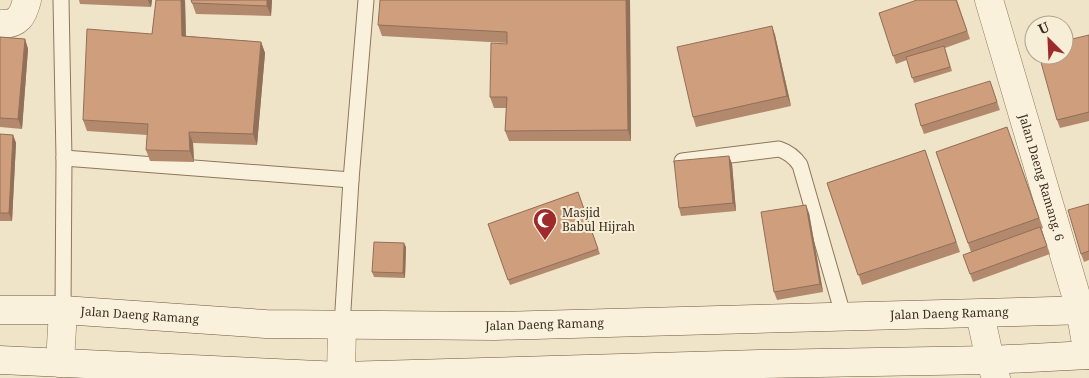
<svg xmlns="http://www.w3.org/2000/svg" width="1089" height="378" font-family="'Noto Serif',serif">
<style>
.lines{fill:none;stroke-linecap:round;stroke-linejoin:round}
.lane-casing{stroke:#8d765c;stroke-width:17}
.street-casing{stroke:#8d765c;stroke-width:29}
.secondary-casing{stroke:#6f573f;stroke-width:29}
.lane{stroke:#faf1dc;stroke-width:15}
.street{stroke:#faf1dc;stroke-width:28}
.secondary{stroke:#faf1dc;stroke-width:28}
.wall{fill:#b2896c}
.shaded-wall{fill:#916f58}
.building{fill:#cf9f7d;stroke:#916f58}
.labels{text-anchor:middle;stroke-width:4;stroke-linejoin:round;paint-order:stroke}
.street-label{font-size:12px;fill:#3d2e20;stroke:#f7eed8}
.poi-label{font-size:12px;fill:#3d2e20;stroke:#f7eed8;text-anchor:start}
</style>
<rect width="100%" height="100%" fill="#f0e4c8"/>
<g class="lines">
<g class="lane-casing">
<g id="lane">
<polyline points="61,0 64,158 63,310"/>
<polyline points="64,158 351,180"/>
<path d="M682,161L779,149C788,152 794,156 800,165L844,318"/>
<polyline points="342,326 351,180 366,0"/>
</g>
</g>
<g class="street-casing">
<g id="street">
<path id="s1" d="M989,0L1080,309L1088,355"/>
<path d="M0,24C18,25 23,16 27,0"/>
<polyline points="980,314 990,360 996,378"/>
<polyline points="60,363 63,310"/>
<polyline points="341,376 342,326"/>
</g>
</g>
<g class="secondary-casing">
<g id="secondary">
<path id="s2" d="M0,310H63L266,324L495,326L1089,310"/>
<polyline points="0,360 341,376 759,364 990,360 1089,355"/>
</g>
</g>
<use href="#lane" class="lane"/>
<use href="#street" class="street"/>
<use href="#secondary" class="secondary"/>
</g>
<g class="wall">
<polygon points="79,0 152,0 151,7 80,4"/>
<polygon points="156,0 185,0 186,36 261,42 265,53 257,145 193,143 194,162 150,161 146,150 147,135 87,131 83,120 152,34"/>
<polygon points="191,0 272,0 271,16 196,14"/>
<polygon points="630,0 631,141 509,141 505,131 506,108 494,108 490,97 507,43 382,36 378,25"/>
<polygon points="957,0 970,39 945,48 952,71 914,83 907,60 896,64 879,13"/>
<polygon points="772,26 775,35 791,106 696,127 693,117"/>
<polygon points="1089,35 1089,121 1060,128 1057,120"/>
<polygon points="0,37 25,39 28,49 22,129 0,127"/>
<polygon points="990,81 1000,110 924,134 921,126"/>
<polygon points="1007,127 1043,228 1041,229 1050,254 973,282 963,255 971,252 936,152"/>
<polygon points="0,134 13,135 16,143 12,221 0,221"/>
<polygon points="925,150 960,252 862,285 827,183"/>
<polygon points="729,156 732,164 736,211 681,216 679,208"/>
<polygon points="578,192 600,254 510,285 488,224"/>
<polygon points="1089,204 1089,260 1084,262 1081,254"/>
<polygon points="809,213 823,292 777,300 774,292"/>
<polygon points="406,247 405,278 374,277 372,272"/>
</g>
<g class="shaded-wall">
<polygon points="148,0 152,0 151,7"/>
<polygon points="181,0 185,0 186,46 182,36"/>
<polygon points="267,0 272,0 271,16 267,6"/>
<polygon points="626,0 630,0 631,141 628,130"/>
<polygon points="772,26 775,35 791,106 787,96"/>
<polygon points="25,39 28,49 22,129 18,119"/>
<polygon points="261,42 265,53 257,145 253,134"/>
<polygon points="189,132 193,143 194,162 190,151"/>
<polygon points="13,135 16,143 12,221 9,213"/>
<polygon points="729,156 732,164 736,211 733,203"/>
<polygon points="806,205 809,213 823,292 820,284"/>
<polygon points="404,243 406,247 405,278 403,273"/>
</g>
<g class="building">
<polygon points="156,0 181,0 182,36 261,42 253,134 189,132 190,151 146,150 148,124 83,120 87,29 152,34"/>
<polygon points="191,0 267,0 267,6 192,3"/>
<polygon points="380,0 626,0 628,130 505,131 507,97 490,97 491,43 507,44 507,32 378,25"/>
<polygon points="917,0 956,0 967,31 893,56 879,13"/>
<polygon points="772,26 787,96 693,117 677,47"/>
<polygon points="1089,35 1089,112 1057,120 1039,55 1064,55 1064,41"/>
<polygon points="0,37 25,39 18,119 0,118"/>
<polygon points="944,46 950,67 912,78 906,57"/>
<polygon points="990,81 997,102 921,126 915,104"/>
<polygon points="1007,127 1039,218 968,243 936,152"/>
<polygon points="0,134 13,135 9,213 0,213"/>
<polygon points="925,150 956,242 858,275 827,183"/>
<polygon points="729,156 733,203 679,208 674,161"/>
<polygon points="578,192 598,249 508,280 488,224"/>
<polygon points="1089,204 1089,251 1081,254 1068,210"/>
<polygon points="806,205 820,284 774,292 761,212"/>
<polygon points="1040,227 1047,246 970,274 963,255"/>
<polygon points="374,242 404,243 403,273 372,272"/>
</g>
<defs>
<g id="mosque-pin" transform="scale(1.25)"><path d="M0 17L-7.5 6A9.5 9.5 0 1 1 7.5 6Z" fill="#9e2a2b" stroke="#f7eed8"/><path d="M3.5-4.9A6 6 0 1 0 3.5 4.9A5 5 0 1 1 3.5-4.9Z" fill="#fff"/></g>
</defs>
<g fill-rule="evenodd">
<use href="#mosque-pin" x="545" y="220"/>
</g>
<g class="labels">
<g class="street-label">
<text dy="4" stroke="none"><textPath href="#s1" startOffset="185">Jalan Daeng Ramang. 6</textPath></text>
<text dy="4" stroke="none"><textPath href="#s2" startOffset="950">Jalan Daeng Ramang</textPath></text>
<text dy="4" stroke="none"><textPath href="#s2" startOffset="140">Jalan Daeng Ramang</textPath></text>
<text dy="4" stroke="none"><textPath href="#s2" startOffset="545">Jalan Daeng Ramang</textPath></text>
</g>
<g class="poi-label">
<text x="562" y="217">Masjid<tspan x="562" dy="14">Babul Hijrah</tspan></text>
</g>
</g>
<g transform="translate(1049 40) rotate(336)"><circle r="24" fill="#f7eed8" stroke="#ada18e"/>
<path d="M0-4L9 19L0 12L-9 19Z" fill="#9e2a2b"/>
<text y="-8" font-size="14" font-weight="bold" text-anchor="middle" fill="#3d2e20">U</text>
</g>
</svg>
